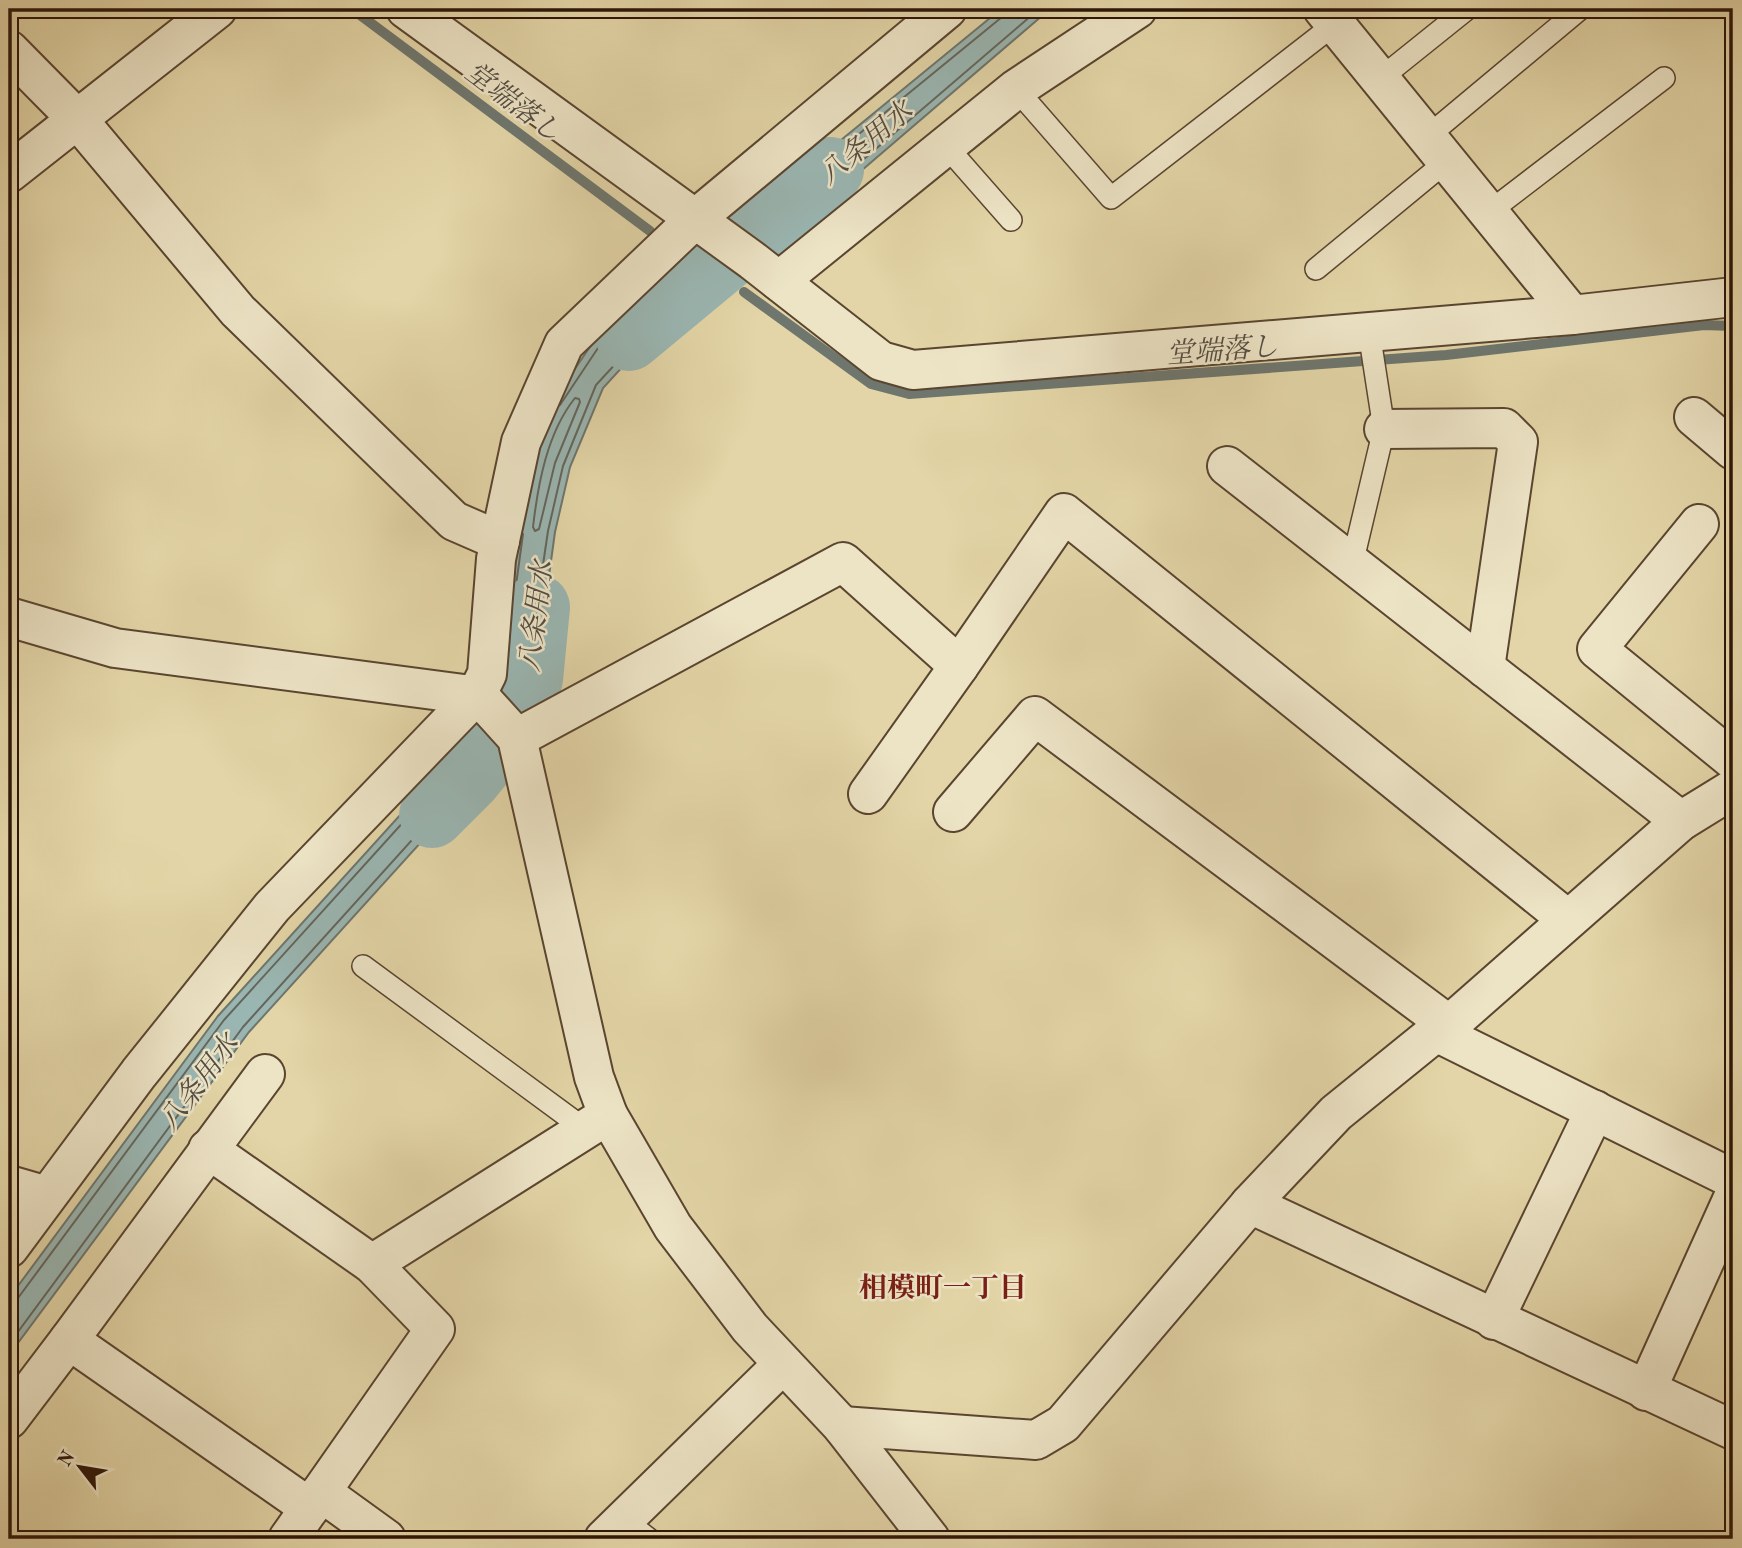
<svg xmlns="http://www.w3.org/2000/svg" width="1742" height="1548" font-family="'Old Standard TT','Noto Serif JP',serif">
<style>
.water{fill:#9ab6b2;stroke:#6e766e;stroke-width:2}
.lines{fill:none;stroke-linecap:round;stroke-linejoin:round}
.shore{stroke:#64665d;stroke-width:2}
.stream{stroke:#6e766e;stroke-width:10}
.river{stroke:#9ab6b2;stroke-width:66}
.service-casing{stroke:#5a4530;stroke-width:24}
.minor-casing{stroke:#5a4530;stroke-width:42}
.service{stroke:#ede4c6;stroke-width:21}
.minor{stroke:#ede4c6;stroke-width:38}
.labels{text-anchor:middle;stroke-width:5;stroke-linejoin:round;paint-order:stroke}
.water-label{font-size:28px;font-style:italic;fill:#534d44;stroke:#ede4c6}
.neighbourhood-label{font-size:28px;font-weight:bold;fill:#7a1f14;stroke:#ede4c6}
</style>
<rect width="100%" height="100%" fill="#e3d5a7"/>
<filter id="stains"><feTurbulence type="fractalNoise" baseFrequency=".00286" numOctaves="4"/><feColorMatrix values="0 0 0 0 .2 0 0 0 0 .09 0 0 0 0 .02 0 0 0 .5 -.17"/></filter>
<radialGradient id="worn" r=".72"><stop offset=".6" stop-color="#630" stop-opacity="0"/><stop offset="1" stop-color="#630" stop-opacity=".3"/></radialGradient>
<g class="water">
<polygon points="1001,9 1050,9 777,243 747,217"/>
<polygon points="675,263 715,289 647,340 603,388 570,467 555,532 531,706 507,684 520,640 505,616 536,434 559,392 594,341"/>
<polygon points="484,736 499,756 249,1032 9,1355 9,1298 218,1016 421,792"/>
</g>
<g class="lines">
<g class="shore">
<polyline points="1004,9 1002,17 761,214 761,219 775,232 779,232 1039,9"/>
<polygon points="679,284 684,288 684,292 657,312 653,312 653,307"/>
<path d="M575,398L579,399L580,402L555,463L539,529L535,531L533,527C538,484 547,433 575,398Z"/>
<polyline points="513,607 523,534"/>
<polyline points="513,615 527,639 532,639 548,531 563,466 596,385 642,335 699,292 699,287 678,274 675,274 600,345 560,405"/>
<polygon points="529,648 531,651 527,685 523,688 516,680 524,650"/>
<polyline points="9,1301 18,1298 224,1020 426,797 480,749 485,749 488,754 487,757 243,1027 9,1344"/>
</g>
<g class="stream">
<polyline points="352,9 650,231"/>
<polyline points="744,292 871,384 909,394 1446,355 1704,325 1733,326"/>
</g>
<g class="river">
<polyline points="629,338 831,170"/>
<polyline points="432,815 468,779 500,740 530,679 537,607"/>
</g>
<g class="service-casing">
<g id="service">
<polyline points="1381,78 1467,9"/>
<polyline points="1016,89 1111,198 1335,24"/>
<polyline points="1428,136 1580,9"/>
<polyline points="946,146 1011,220"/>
<polyline points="1489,212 1664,78"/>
<polyline points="1316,269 1447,161"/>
<polyline points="1352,564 1384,429 1369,332"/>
<polyline points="363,966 586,1130"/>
<polyline points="623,1519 649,1539"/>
</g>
</g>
<g class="minor-casing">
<g id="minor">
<polyline points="406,9 753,261 881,361 913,370 1572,315 1733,297"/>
<polyline points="1323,9 1572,315"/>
<polyline points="9,50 78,120 238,311 454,521 500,541"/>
<polyline points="9,173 217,9"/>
<polyline points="779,281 1016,89 1137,9"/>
<polyline points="1694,417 1733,450"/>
<polyline points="1384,429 1504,428 1518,442 1485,668"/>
<polyline points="1227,466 1681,821"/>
<polyline points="1699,524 1597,649 1733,760"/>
<polyline points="9,617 115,648 479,696 517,738 594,1077 608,1115 673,1227 750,1328 842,1426 930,1539"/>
<polyline points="517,738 843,562 959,666"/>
<polyline points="868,794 959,666 1064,513 1567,919"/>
<polyline points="953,812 1035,716 1449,1025"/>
<polyline points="1436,1032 1733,1179"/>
<polyline points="208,1149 372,1264 435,1329 288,1539"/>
<polyline points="9,1185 47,1196"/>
<polyline points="1250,1204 1733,1430"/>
<polyline points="9,1248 139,1073 272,907 477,694 487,674 496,559 521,442 564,344 694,220 947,9"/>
<polyline points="372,1264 608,1115"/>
<polyline points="1494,1320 1595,1110"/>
<polyline points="69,1340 265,1074"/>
<polyline points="1646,1391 1733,1198"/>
<polyline points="9,1419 69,1340 310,1508"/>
<polyline points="842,1426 1036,1440 1063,1424 1250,1204 1336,1113 1436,1032 1449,1025 1681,821 1733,789"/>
<polyline points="321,1492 386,1539"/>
<polyline points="604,1539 783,1364"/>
</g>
</g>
<use href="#service" class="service"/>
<use href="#minor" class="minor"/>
</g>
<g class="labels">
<g class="water-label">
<text transform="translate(514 101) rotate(37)" y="10">堂端落し</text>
<text transform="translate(865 142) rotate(-40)" y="10">八条用水</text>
<text transform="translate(1222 349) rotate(-4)" y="10">堂端落し</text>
<text transform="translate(535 616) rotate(-83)" y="10">八条用水</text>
<text transform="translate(198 1082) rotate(-53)" y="10">八条用水</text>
</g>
<g class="neighbourhood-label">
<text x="943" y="1297">相模町一丁目</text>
</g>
</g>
<rect width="1742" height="1548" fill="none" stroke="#e3d5a7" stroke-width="35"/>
<rect x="10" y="10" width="1721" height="1527" fill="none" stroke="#2d1508" stroke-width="3.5"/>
<rect x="18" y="18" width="1707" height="1513" fill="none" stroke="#2d1508" stroke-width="2"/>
<g transform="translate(80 1467) rotate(301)" stroke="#ede4c6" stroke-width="5" paint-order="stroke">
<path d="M0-5L12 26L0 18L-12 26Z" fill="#2d1508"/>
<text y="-10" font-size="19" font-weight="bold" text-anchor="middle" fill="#2d1508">N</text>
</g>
<rect width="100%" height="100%" filter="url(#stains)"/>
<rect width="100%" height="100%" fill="url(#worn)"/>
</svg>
